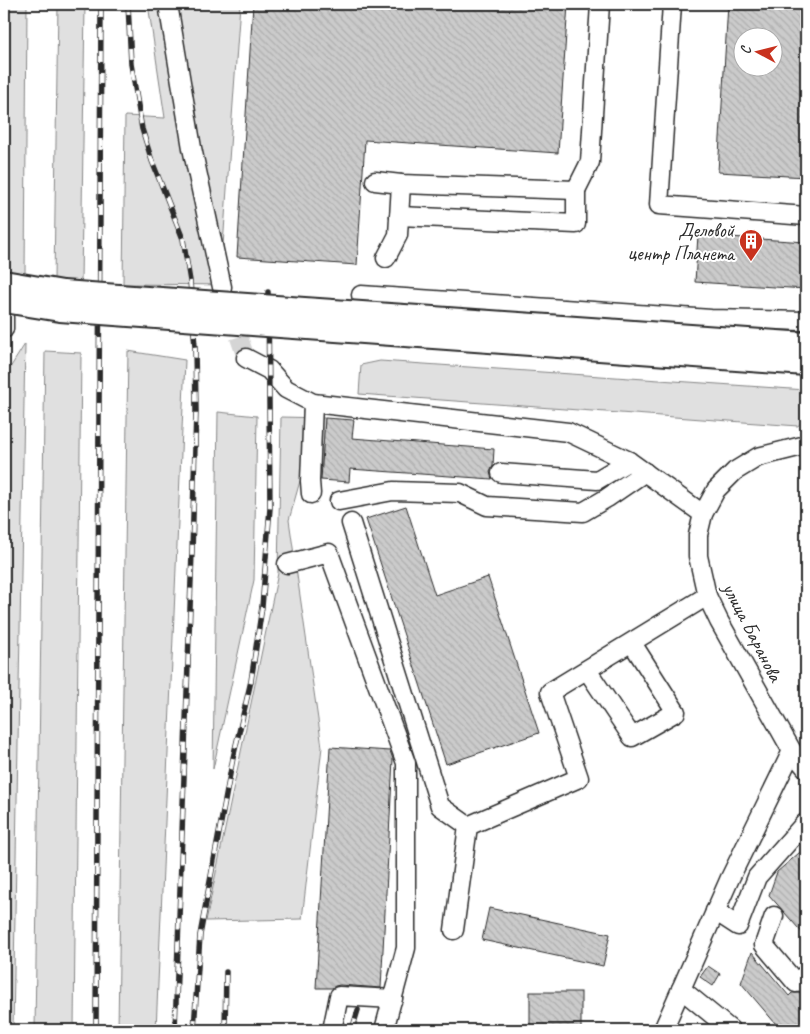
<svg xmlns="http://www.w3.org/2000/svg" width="810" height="1034" font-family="Caveat,sans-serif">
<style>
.grass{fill:#e0e0e0;stroke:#868686}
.building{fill:url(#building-back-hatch);stroke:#2b2b2b;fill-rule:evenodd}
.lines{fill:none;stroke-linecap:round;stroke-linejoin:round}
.minor-tunnel{stroke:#d5d5d5;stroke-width:18;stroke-dasharray:18 9;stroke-linecap:butt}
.minor-casing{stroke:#2b2b2b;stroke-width:21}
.minor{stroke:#fff;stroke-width:18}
.rail-casing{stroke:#2b2b2b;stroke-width:5.5}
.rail{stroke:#fff;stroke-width:4;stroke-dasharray:11;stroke-linecap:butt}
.major-bridge-casing{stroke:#2b2b2b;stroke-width:26;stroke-linecap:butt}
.major-bridge{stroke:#fff;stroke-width:22}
.labels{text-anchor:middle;stroke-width:4;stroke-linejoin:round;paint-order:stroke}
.poi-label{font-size:20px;fill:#2b2b2b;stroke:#fff;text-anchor:end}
.street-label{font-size:20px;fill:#2b2b2b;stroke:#fff}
</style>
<defs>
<pattern id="building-back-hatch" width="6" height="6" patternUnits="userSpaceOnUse" patternTransform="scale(1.25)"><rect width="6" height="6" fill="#cbcbcb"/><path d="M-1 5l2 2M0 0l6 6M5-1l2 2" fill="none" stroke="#aeaeae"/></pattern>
</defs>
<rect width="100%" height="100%" fill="#fff"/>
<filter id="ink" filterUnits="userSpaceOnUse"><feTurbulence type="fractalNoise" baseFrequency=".02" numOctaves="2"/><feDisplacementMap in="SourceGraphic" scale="10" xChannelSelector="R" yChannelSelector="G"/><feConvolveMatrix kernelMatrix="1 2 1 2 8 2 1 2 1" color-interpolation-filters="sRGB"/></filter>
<g filter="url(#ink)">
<g class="grass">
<polygon points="4,4 27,4 25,274 4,270"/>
<polygon points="58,4 85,4 81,282 54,280"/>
<polygon points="148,4 240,4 222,260 231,285 123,284 125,116 165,118"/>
<polygon points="25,344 13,1030 4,1030 4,511 8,371"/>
<polygon points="45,351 81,353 74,1030 35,1030"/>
<polygon points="128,351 185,360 156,1030 118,1030"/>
<polygon points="380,361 806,390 806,416 798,426 359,394 361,365"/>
<polygon points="218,412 257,416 254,580 213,769"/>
<polygon points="281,417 325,418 321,480 300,481 289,520 322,747 302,919 206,921 278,573"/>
</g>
<g class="building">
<polygon points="253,4 568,4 558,153 365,140 357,265 237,257"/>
<path d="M728,4H806V177L718,172ZM742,38H772V68H742Z"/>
<polygon points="698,235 806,242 806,289 695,282"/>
<polygon points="325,418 354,420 352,438 494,449 493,466 490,472 492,479 350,469 349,482 321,480"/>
<polygon points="406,506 435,595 488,577 539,733 446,764 366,519"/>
<polygon points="330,747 390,751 393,759 381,988 340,985 335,986 332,988 316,988"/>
<polygon points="806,847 806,937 769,895 777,872"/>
<polygon points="489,908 610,934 603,966 482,940"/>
<polygon points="752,952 789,996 792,993 799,993 806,988 806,1030 781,1030 741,983"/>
<polygon points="708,966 720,974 713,986 700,977"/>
<rect x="530" y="992" width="51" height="38"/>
</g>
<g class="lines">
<polyline class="minor-tunnel" points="230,311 246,358"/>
<g class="minor-casing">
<g id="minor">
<polyline points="168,4 192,148 222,287"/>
<polyline points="672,4 659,205 806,216"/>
<polyline points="375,181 401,184 576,190 590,162 600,4"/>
<polyline points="399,216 576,224 576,190"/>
<polyline points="386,258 398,235 401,184"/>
<polyline points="361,295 711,319 806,321"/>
<polyline points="4,317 4,329"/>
<polyline points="246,358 269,370 286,389 313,403 568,432 629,461 703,514"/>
<polyline points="806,445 758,457 735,471 716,490 703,514 698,535 698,556 707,596 719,621 792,751 806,768"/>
<polyline points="501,473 597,480 629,461"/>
<polyline points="311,494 310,481 313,403"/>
<polyline points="339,501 393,491 460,493 487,506 583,512 607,498 645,472"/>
<polyline points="351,523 440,806 468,826"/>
<polyline points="287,564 329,553 406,763 406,948 384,1030"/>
<polyline points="587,670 632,737 676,712 632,643"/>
<polyline points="715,911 738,926 757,877 805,823"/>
<polyline points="774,916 764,945 796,983 806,974"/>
<polyline points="454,930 468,826 579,778 550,692 707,596"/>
<polyline points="681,989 731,1030"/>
<polyline points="332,1030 339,996 393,999"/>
<polyline points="663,1030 730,878 792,751"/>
</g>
</g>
<use href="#minor" class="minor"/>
<g class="rail-casing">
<g id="rail">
<polyline points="128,4 131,64 142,129 152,161 183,239 190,281 195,347 196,411 192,552 175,1030"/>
<polyline points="96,1030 101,4"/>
<polyline points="194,1030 200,935 233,758 251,681 262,607 270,508 268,292"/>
<polyline points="225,1030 226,972"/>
<polyline points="352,1030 358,1010"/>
</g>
</g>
<use href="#rail" class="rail"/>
<g class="major-bridge-casing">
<g id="major-bridge">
<polyline points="4,282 63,292 90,294 806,344"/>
<polyline points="4,301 60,310 806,364"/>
</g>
</g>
<use href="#major-bridge" class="major-bridge"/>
</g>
</g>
<defs>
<g id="building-pin" transform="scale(1.25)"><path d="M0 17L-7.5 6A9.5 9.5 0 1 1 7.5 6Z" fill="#c8321e" stroke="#fff"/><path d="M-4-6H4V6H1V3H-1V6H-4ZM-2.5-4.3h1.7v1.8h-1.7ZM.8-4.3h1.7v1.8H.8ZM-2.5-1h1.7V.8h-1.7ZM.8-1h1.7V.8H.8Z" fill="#fff"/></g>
</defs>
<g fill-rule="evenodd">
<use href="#building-pin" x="751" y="241"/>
</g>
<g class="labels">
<g class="poi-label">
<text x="734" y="237">Деловой<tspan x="734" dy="23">центр Планета</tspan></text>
</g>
<g class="street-label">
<text transform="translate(753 632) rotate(63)" y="7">улица Баранова</text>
</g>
</g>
<rect width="810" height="1034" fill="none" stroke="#fff" stroke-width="20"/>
<rect x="10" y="10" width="790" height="1014" fill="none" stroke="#2b2b2b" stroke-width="2" filter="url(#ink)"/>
<g transform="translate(758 52) rotate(277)"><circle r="24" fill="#ffffff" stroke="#aaaaaa"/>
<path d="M0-4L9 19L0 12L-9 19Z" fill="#c8321e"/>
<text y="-8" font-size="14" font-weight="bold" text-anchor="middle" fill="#2b2b2b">С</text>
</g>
</svg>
